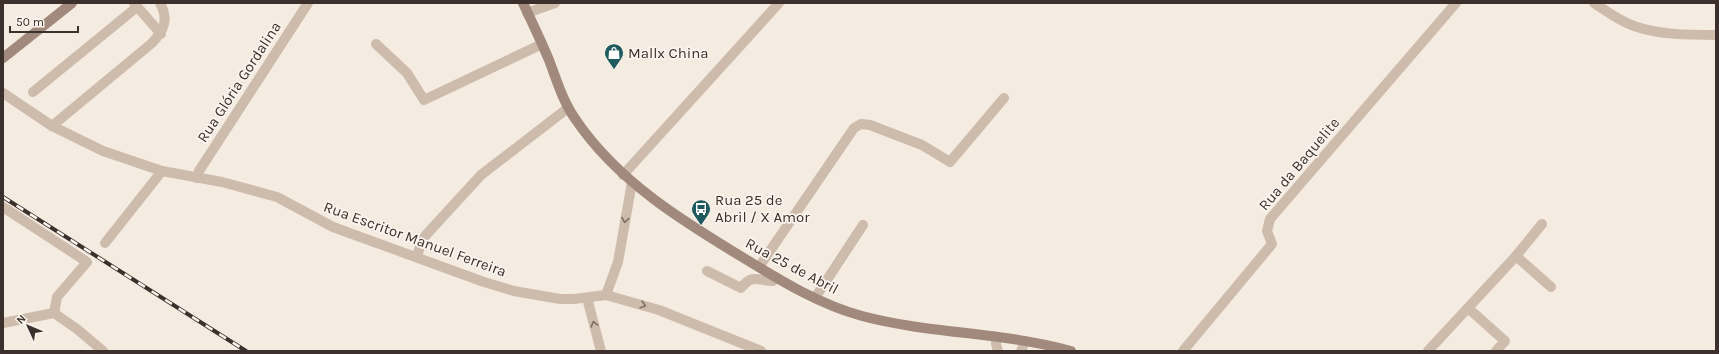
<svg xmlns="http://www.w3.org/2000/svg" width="1719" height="354" font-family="Karla,sans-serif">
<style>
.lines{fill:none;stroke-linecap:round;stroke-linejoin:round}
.minor{stroke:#cdbbac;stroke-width:10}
.secondary{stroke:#a18a7d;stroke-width:10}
.rail-casing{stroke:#3b302b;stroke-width:4}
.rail{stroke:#fbf5ee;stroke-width:2.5;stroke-dasharray:8;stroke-linecap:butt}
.oneway{stroke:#7d6f65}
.labels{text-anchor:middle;stroke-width:3.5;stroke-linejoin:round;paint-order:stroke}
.poi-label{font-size:15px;fill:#3b302b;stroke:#fbf5ee;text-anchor:start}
.street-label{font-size:15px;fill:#3b302b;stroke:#fbf5ee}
</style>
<rect width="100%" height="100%" fill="#f4ebe1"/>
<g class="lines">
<g class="minor">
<polyline points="134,3 161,34"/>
<path d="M1594,3C1606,11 1619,21 1634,26C1660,35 1689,35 1716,35"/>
<polyline points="527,13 555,3"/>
<polyline points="376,44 407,73 424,100 542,44"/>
<polyline points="33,92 137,7"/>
<polyline points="3,93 52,126 103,151 162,171 222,182 277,197 333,227 484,282 514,291 560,299 574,299 606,295 659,310 761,351"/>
<path d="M52,126L152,43C164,30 169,20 160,3"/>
<polyline points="623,175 779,3"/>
<polyline points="197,178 199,171 308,3"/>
<polyline points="3,207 87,262 57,297 54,313"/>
<polyline points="105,243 162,171"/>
<polyline points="1516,256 1551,287"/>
<polyline points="416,257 425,236 481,175 568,108"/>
<polyline points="759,267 854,128 861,124 870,125 922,145 950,162 1004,98"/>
<path d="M707,271L741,288C753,273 757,281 773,281L776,277"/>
<polyline points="606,295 618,262 632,182"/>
<polyline points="587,298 601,351"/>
<polyline points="815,298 863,225"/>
<polyline points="1468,308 1505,341 1496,351"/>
<polyline points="3,323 54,313 77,329 103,351"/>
<polyline points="996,337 996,344 998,351"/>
<polyline points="1021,351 1025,341"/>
<polyline points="1183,351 1272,244 1267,231 1270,219 1456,3"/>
<polyline points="1428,351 1516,256 1542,224"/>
</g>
<g class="secondary">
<path d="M523,3C532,22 541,41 549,60C557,81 563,102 576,120C618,182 684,222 747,260C783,282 821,305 862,316C930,334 1003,332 1071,351"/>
<polyline points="3,58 72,3"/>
</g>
<g class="rail-casing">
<polyline id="rail" points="3,197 246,351"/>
</g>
<use href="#rail" class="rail"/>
</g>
<defs><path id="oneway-chevron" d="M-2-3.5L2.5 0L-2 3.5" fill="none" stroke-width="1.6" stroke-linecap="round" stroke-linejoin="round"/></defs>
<g class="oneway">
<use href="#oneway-chevron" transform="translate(625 220) rotate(99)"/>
<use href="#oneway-chevron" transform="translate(643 305) rotate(15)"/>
<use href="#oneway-chevron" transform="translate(594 324) rotate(-105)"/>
</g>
<defs>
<g id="shop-pin" transform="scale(1)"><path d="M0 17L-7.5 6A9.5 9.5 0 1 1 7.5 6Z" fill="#1f5a5e" stroke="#fbf5ee"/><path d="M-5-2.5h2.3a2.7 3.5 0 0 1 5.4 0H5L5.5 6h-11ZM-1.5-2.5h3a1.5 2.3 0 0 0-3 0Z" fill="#fff"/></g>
<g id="bus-pin" transform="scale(1)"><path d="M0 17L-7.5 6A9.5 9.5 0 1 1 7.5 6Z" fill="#1f5a5e" stroke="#fbf5ee"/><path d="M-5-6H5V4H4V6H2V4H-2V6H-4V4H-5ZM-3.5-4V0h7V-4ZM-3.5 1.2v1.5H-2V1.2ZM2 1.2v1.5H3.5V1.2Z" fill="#fff"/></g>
</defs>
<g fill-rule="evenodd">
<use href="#shop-pin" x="614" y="53"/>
<use href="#bus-pin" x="701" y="209"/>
</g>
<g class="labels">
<g class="poi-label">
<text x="628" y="58">Mallx China</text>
<text x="715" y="205">Rua 25 de<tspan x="715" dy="17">Abril / X Amor</tspan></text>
</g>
<g class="street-label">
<text transform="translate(239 82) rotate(-57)" y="5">Rua Glória Gordalina</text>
<text transform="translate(1299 164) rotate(-50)" y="5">Rua da Baquelite</text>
<text transform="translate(415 239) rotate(20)" y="5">Rua Escritor Manuel Ferreira</text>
<text transform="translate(792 266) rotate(28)" y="5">Rua 25 de Abril</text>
</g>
</g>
<rect width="1719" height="354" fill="none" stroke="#3b302b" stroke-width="8"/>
<g transform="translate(28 326) rotate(314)" stroke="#fbf5ee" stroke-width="3" paint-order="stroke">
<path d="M0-3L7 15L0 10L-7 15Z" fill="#3b302b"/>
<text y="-6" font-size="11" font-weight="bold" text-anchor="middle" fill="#3b302b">N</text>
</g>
<path d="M10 26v6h68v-6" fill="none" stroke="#3b302b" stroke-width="2"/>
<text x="16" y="26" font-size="12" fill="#3b302b" stroke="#fbf5ee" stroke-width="3" paint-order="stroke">50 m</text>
</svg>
